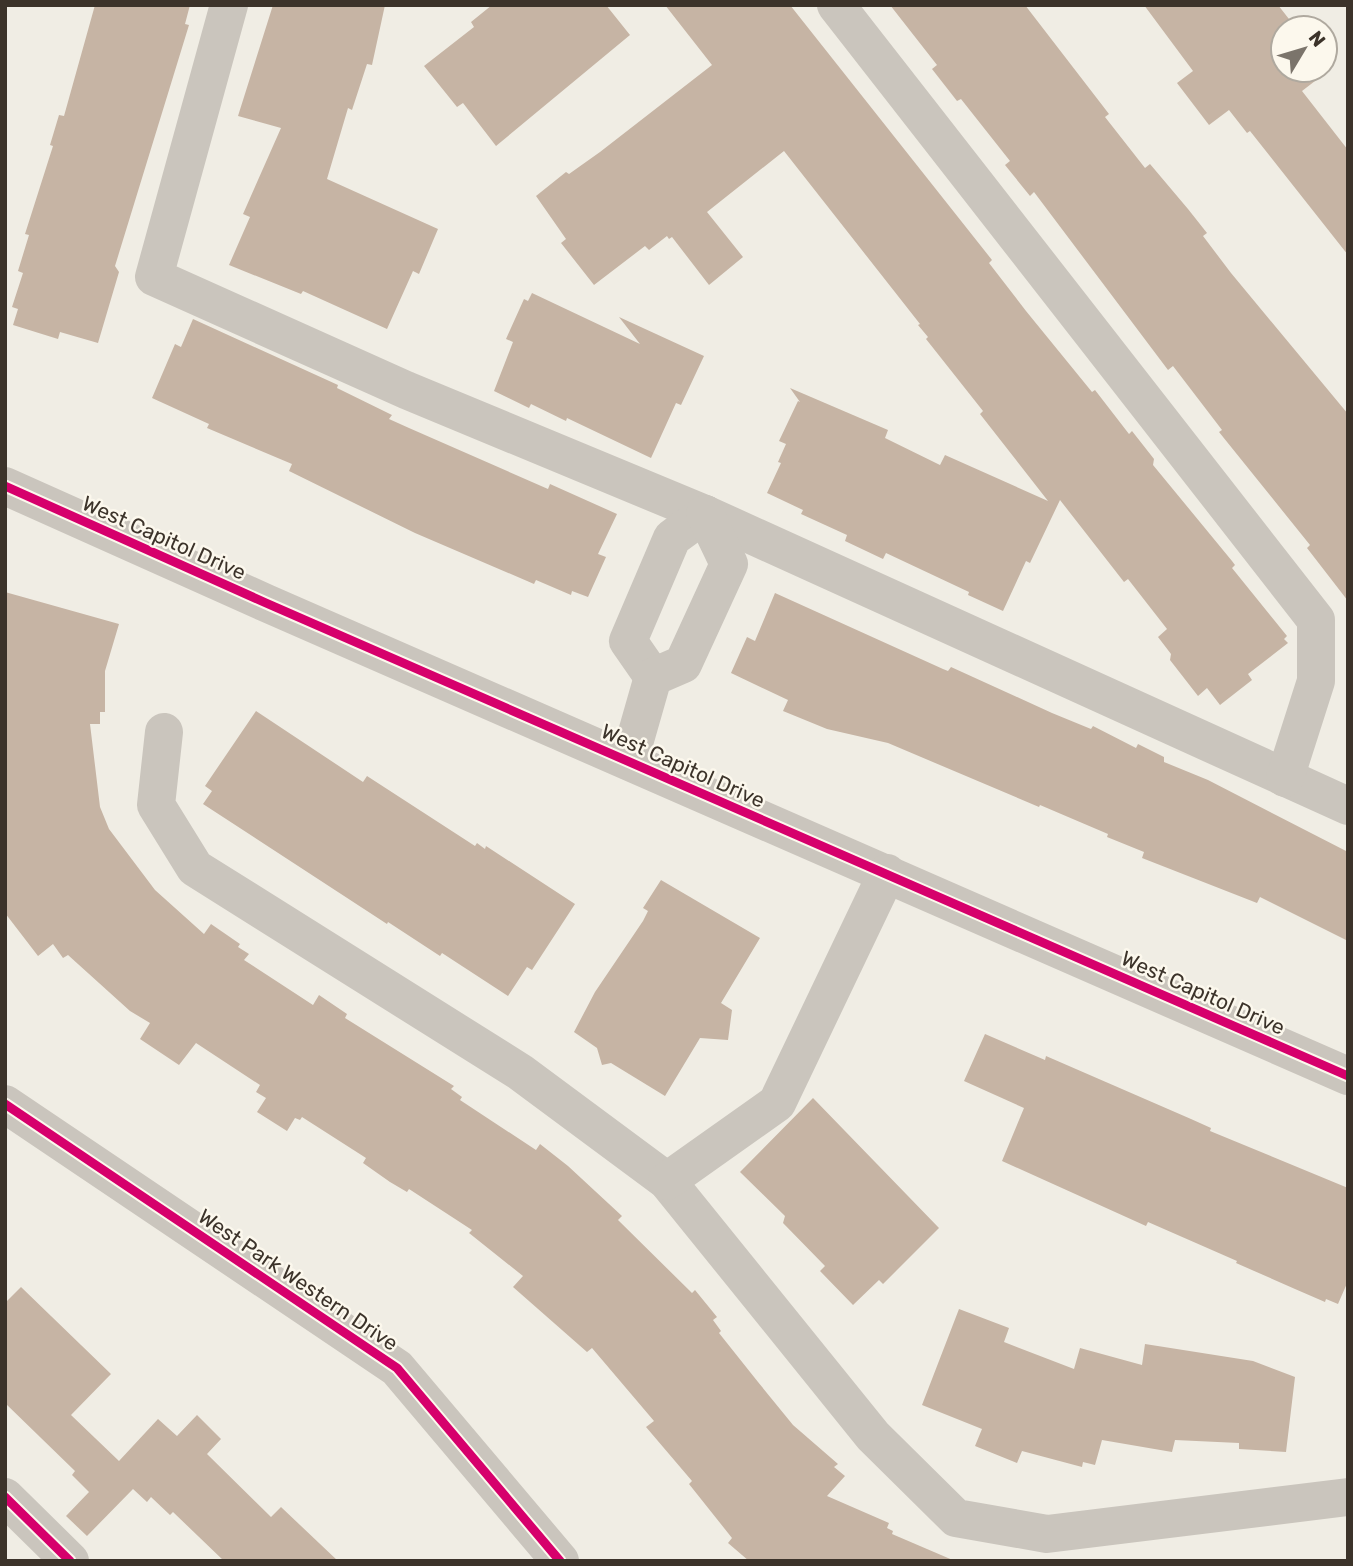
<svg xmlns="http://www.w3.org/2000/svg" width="1353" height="1566" font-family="Rubik,sans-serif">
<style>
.building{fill:#c6b4a4}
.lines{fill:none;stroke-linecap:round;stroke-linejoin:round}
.minor{stroke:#cac5bd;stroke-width:38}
.cycleway-casing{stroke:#fcf8ed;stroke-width:13}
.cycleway{stroke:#d6006c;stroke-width:9}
.labels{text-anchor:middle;stroke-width:5;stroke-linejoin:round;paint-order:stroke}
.street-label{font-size:21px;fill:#3c332a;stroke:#fcf8ed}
</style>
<rect width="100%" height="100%" fill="#f0ede4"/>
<g class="building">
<polygon points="95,5 190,5 185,24 189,25 115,266 119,272 98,343 60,332 58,339 13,325 18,309 12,307 23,273 18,271 29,235 25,234 53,146 50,145 59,115 64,116"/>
<polygon points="273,5 385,5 372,65 367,64 352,110 348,108 327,179 438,229 419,274 413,271 387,329 303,291 301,294 229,265 250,217 243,214 281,128 238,116"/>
<polygon points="492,5 606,5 630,35 496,146 463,103 457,107 424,66 474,27 471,22"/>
<polygon points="665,5 790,5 992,260 989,263 1026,311 1092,392 1095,390 1129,434 1132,431 1154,459 1153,465 1232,561 1235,565 1232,568 1287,636 1284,639 1288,643 1248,674 1252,680 1220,705 1207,688 1198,696 1170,660 1171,654 1158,637 1167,629 1128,579 1124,582 1060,500 1030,563 1026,561 1003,611 968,595 969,592 886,553 883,559 845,541 847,535 801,514 803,510 767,493 781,463 778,462 786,444 779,441 798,401 800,402 790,388 888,430 885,438 940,465 945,455 1048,501 980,414 983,411 926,339 928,337 918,325 920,324 784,151 707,212 743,257 709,285 672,237 669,239 667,236 649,250 645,246 594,285 561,243 566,239 536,196 566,172 569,174 600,152 712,65"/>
<polygon points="890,5 1025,5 1109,114 1105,117 1145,168 1150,164 1188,209 1207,233 1203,236 1231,273 1348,414 1348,601 1307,548 1310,545 1219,432 1222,430 1173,366 1168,370 1034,192 1030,196 1005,165 1010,161 961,99 957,101 932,69 937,65"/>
<polygon points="1144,5 1278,5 1296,28 1283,28 1283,70 1325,70 1325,67 1328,71 1302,91 1348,150 1348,255 1250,131 1247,133 1229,110 1209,125 1177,83 1193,71"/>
<polygon points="532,293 640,344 619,317 704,356 681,405 676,403 651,458 567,418 566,421 531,404 529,408 494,391 513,342 506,339 524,299 528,301"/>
<polygon points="193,319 338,385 337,388 392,415 389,419 409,428 548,489 550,484 617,514 598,554 606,557 588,597 572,591 571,595 536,580 534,584 415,533 289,471 292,464 207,428 209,424 152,398 175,344 181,347"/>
<polygon points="5,592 119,624 105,671 105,712 100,712 100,724 90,724 100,807 109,829 155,890 204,934 211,924 240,944 238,947 249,954 244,960 313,1005 319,995 347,1014 345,1018 454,1086 451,1089 462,1097 460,1100 536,1150 540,1144 568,1166 622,1216 618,1220 692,1293 695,1290 717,1317 713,1320 721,1331 719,1333 758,1382 793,1425 838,1464 834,1467 845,1476 827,1496 889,1523 887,1528 893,1531 892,1534 955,1561 749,1561 728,1543 732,1538 689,1484 692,1481 646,1427 654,1421 592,1348 587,1352 513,1287 523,1276 469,1233 472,1230 409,1189 407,1192 390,1182 363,1163 366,1158 302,1117 300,1120 295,1118 287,1131 257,1112 266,1098 256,1092 260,1085 196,1043 179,1065 140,1039 150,1023 130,1011 68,955 63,958 53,944 38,956 5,913"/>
<polygon points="775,593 943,669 948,671 951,667 1052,713 1091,729 1093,726 1136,748 1138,744 1164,757 1164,762 1208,780 1348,852 1348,941 1260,897 1257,903 1142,858 1144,852 1107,837 1108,834 1040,805 1039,807 888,743 827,729 783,711 788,700 731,673 747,637 755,641"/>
<polygon points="256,711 363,782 367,776 475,846 477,843 485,849 486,846 575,904 532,970 527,967 508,996 442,953 440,956 388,922 387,924 203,804 212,791 205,786"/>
<polygon points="661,880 760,938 721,1003 732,1010 728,1040 700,1038 665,1096 611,1063 602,1065 597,1048 574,1032 595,992 643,921 648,911 643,908"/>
<polygon points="985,1034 1045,1060 1046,1056 1191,1119 1211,1128 1210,1131 1348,1188 1348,1281 1338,1304 1326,1299 1325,1302 1295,1289 1236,1263 1237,1261 1148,1222 1146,1226 1002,1161 1024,1108 964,1081"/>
<polygon points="813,1098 939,1228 883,1284 879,1280 853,1305 820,1271 825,1266 783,1223 785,1216 740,1172"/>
<polygon points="21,1287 111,1374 71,1415 119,1461 158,1419 177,1436 197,1415 221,1439 207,1454 271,1517 281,1507 338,1561 224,1561 173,1512 170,1515 151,1497 147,1502 133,1489 87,1536 66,1516 89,1492 72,1475 75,1471 5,1403 5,1303"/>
<polygon points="959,1309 1009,1328 1004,1342 1074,1369 1080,1348 1142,1365 1145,1344 1253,1361 1295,1377 1286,1452 1239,1449 1239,1443 1175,1440 1172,1452 1102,1440 1095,1465 1083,1462 1082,1467 1022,1451 1017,1463 975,1446 982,1429 922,1405"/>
</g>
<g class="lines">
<g class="minor">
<polyline points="229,5 154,277 406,390 705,514 1348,806"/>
<polyline points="836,5 1316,620 1316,681 1285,778"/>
<polyline points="5,486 266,603 1348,1076"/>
<polyline points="653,677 628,641 672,538 705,514"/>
<polyline points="164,732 156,805 195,868 520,1072 667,1181 873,1436 956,1518 1047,1534 1348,1497"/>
<polyline points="629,761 653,677 683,664 729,564 705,514"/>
<polyline points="5,1104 397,1368 560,1561"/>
<polyline points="667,1181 777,1103 887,873"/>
<polyline points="5,1497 70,1561"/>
</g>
<g class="cycleway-casing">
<g id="cycleway">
<polyline points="5,486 266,603 1348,1076"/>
<polyline points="5,1104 397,1368 560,1561"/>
<polyline points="5,1497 70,1561"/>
</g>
</g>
<use href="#cycleway" class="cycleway"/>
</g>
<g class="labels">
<g class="street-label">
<text transform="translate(164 538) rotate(24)" y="7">West Capitol Drive</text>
<text transform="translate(683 766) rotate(24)" y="7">West Capitol Drive</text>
<text transform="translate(1203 993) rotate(24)" y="7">West Capitol Drive</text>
<text transform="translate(298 1280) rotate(34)" y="7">West Park Western Drive</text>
</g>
</g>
<rect width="1353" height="1566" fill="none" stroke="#3c332a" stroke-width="14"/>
<g transform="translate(1304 49) rotate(52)"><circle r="33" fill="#fcf8ed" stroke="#afa99f" stroke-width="2"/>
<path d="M0-5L12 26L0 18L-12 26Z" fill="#7b746b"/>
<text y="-10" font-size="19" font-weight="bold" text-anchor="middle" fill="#3c332a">N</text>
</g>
</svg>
